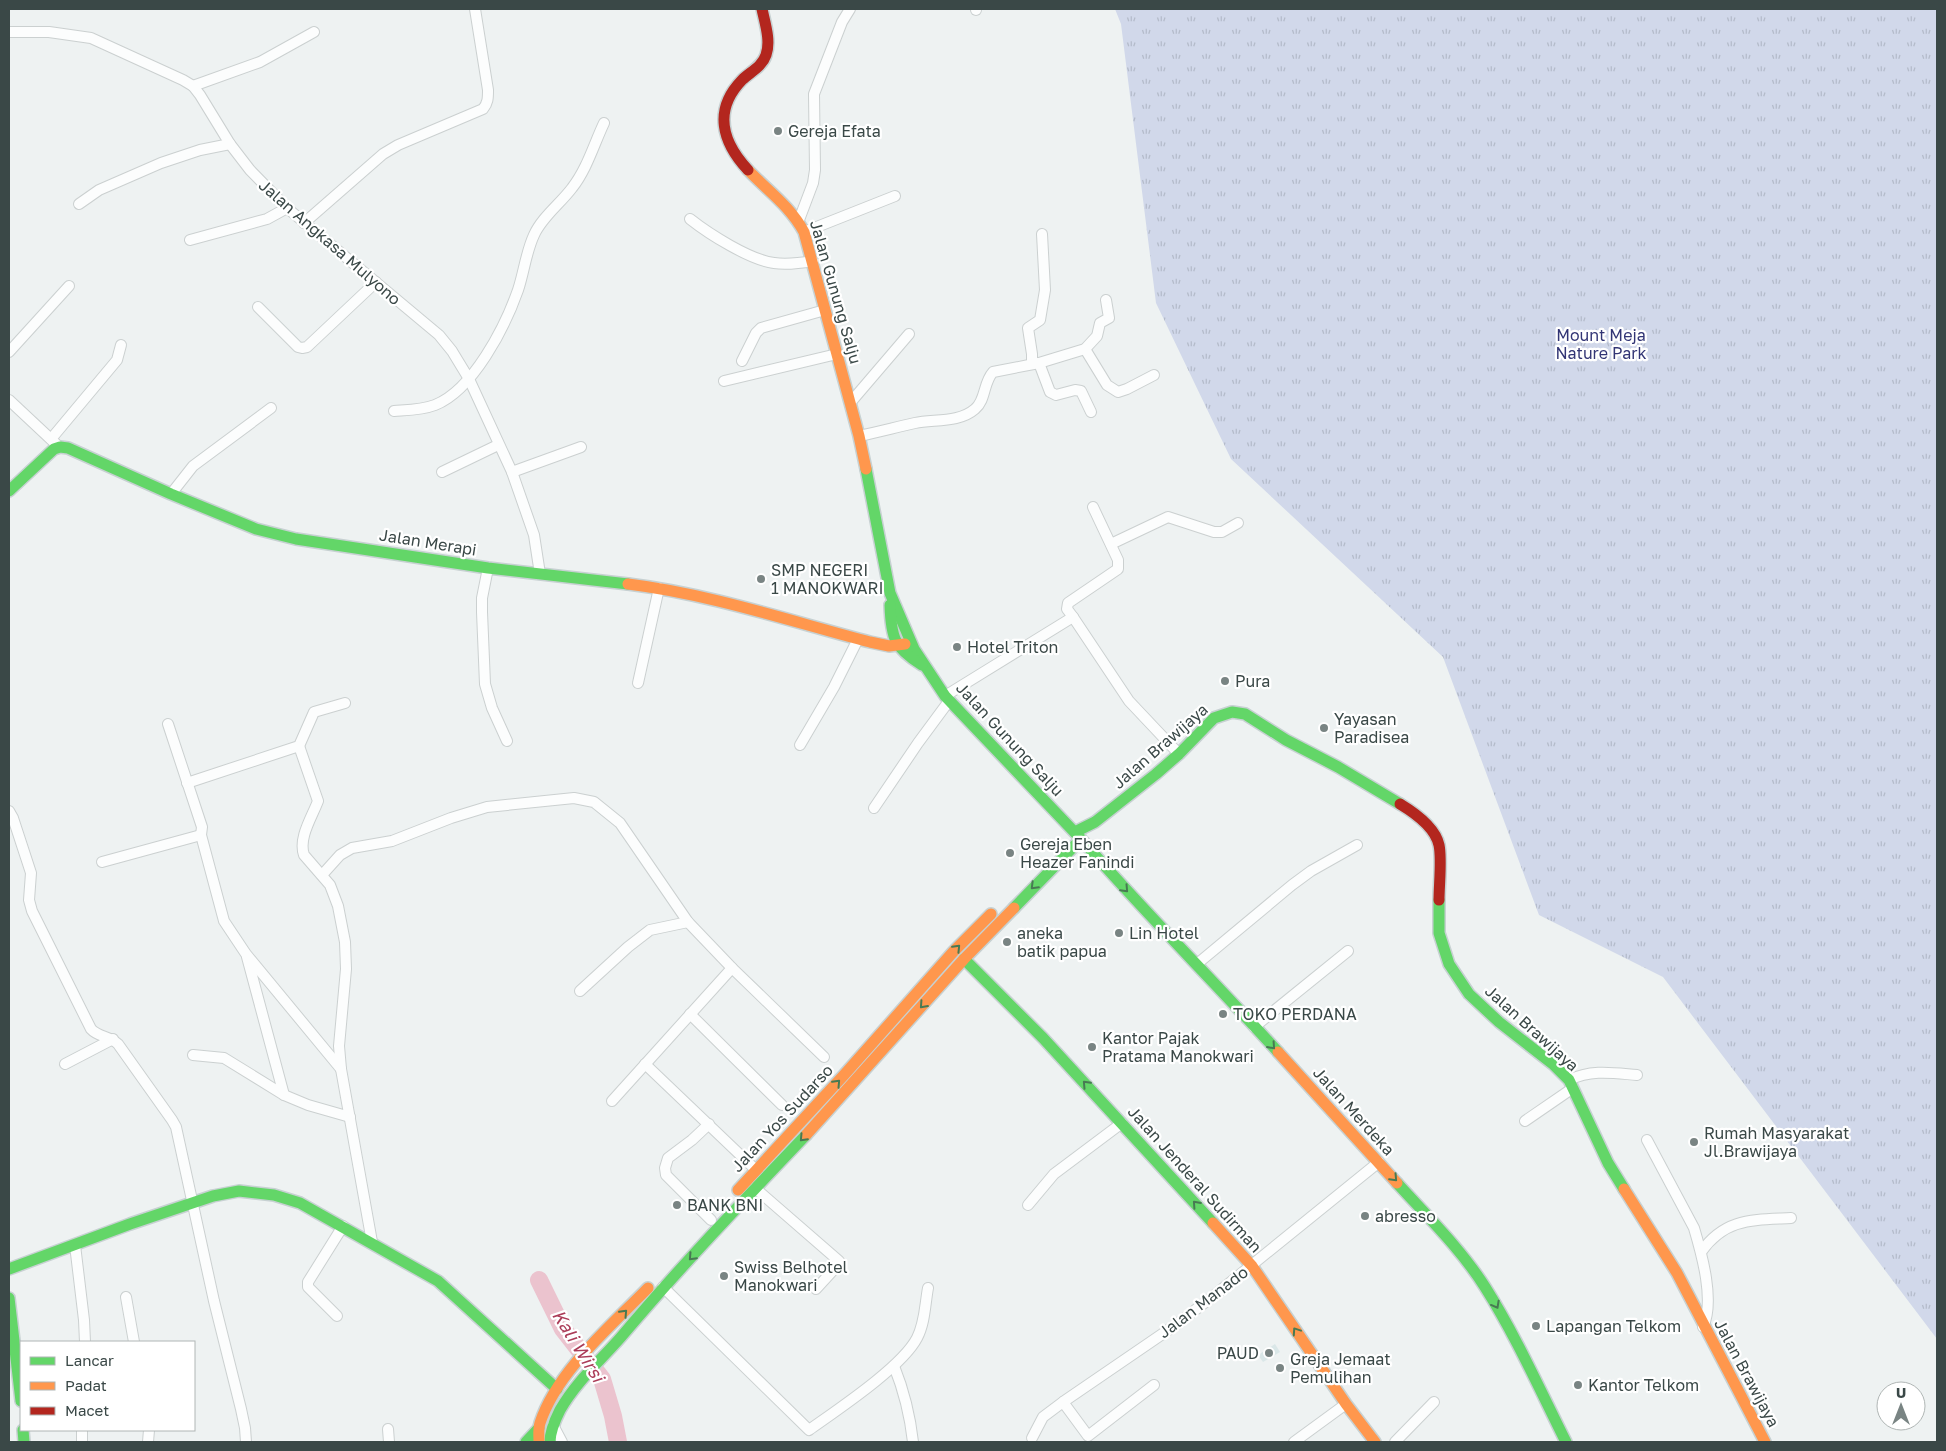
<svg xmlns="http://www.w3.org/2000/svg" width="1946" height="1451" font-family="'Golos Text',sans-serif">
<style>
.education{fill:#dae7e8}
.park{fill:url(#park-tufts)}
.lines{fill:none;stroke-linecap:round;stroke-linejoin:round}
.river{stroke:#ebc3ce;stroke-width:18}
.street-casing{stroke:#cbd0d0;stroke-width:12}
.fast-casing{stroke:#c7d1d2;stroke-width:14}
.slow-casing{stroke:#c7d1d2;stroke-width:14}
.jam-casing{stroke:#c7d1d2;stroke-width:14}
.street{stroke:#fcfdfd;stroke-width:10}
.fast{stroke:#63d668;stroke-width:11}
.slow{stroke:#ff974d;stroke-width:11}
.jam{stroke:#b3261e;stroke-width:11}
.oneway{stroke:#487a53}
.poi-dot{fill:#798483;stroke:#fff;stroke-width:2}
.labels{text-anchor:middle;stroke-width:4.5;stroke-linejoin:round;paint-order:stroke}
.poi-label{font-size:16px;fill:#3a4847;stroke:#fff;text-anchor:start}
.street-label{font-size:16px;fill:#3a4847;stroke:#fff}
.park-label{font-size:16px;fill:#323575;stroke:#fff}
.water-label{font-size:18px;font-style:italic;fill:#ab3c58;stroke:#fff}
</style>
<defs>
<pattern id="park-tufts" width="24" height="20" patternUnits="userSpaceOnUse" patternTransform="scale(1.25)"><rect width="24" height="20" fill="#d1d8ea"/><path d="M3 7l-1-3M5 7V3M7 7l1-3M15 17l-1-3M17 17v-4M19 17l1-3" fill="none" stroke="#b4bbca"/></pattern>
</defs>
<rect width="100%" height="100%" fill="#eef2f2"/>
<polygon class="education" points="1275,1344 1280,1352 1263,1362 1258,1355"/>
<polygon class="park" points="1115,9 1937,9 1937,1339 1663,977 1539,915 1443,657 1231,459 1156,303 1121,24"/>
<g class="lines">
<polyline class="river" points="539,1280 563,1329 602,1379 613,1416 618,1442"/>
<g class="street-casing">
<g id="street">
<polyline points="976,9 976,10"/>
<polyline points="9,32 49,32 91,38 183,80 193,86 200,95 230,144 250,170 287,208 439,335 452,351 469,379 512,472 534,535 540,574"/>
<polyline points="193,86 260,62 314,32"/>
<polyline points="79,204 99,190 161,163 200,150 230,144"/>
<path d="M690,219C709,234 750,260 774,263C787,265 801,263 813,261"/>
<polyline points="799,220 813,183 815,170 814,94 842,22 850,9"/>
<path d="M304,223L383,154L398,145L483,109C488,103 488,98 488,90L475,9"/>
<polyline points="804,232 895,196"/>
<polyline points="190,240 267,219 287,208"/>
<polyline points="258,307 298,347 302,348 307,347 376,282"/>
<polyline points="1085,349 1107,385 1118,392 1127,389 1154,375"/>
<polyline points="9,352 69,286"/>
<polyline points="742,361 756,333 761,328 825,310"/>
<polyline points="1039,363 1050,392 1056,395 1075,390 1081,391 1091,412"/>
<polyline points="1032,364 1032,354 1028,328 1040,320 1045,290 1042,234"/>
<polyline points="724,381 837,354"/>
<polyline points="9,400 56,444"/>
<polyline points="850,403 909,334"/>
<path d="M394,411C408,410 422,410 435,405C473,390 505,327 518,290C524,272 526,252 534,235C542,217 560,204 572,188C587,169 594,144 604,123"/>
<path d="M859,436C878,432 897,427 915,423C934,419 959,423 975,409C986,400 983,383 993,372L1039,363L1085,349L1097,336L1100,323L1109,318L1106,300"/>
<polyline points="51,439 117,360 121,345"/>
<polyline points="442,472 498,445"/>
<polyline points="512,472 581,447"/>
<polyline points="171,494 193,466 271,408"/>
<polyline points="1111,544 1168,517 1214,532 1222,532 1238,523"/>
<polyline points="488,568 482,598 482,612 485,684 492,708 507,741"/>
<polyline points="1073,617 1129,701 1179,754"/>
<polyline points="638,683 659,588"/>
<polyline points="945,696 1073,617 1067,609 1068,603 1118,569 1118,560 1093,507"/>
<polyline points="168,724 202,827 201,835 224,921 246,954 341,1069"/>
<polyline points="800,745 834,687 858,639"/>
<path d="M299,746L318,801C312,817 298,838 304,855L330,885L338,906L345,942L346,969L339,1046L341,1069L372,1242"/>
<polyline points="187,783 299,746 314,712 345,703"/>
<polyline points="874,808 918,743 949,701"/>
<path d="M9,811L13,818L31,873L29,900L32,911L91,1029C98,1037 110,1036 118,1044L172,1120L176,1127L214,1301L241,1409L245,1428L246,1442"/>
<polyline points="102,862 201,835"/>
<polyline points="322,875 340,855 352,848 392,841 451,818 487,807 574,798 594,802 620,823 688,922 732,968 824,1057"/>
<polyline points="247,957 284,1095"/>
<polyline points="1197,964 1292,885 1311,871 1357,845"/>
<polyline points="580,991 628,947 650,930 688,922"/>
<polyline points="690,1014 782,1105"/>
<polyline points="1254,1027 1348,951"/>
<polyline points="193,1055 224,1058 284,1095 308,1105 350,1117"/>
<polyline points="65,1064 113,1039"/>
<polyline points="645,1064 756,1170"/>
<path d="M1569,1080C1592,1069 1613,1073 1637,1075"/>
<polyline points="612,1101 732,968"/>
<polyline points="1525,1121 1573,1088"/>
<polyline points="709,1124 692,1140 668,1158 665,1168 666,1175 711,1220"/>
<path d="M1647,1140L1694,1228C1702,1255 1715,1301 1703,1327"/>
<polyline points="755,1188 839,1261 837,1266 816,1289"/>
<polyline points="1028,1205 1054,1174 1122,1123"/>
<polyline points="75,1245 84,1320 85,1342"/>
<path d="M1701,1252C1725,1218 1752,1220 1791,1218"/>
<path d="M663,1287L809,1430C837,1410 902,1367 917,1338C925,1323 925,1304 928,1288"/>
<polyline points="126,1297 134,1342"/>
<polyline points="337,1316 308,1287 308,1282 343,1226"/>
<path d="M894,1366C904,1391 910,1415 913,1442"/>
<polyline points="1154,1385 1088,1436 1063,1402 1177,1324 1216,1294 1379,1162"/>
<polyline points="553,1425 562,1442"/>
<polyline points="388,1429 389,1442"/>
<polyline points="1032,1438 1043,1417 1063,1402"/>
<polyline points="82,1442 82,1430"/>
<polyline points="148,1442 149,1430"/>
<polyline points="1294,1442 1346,1404"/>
<polyline points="1395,1442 1434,1402"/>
</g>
</g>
<g class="fast-casing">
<g id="fast">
<polyline points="866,469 890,593 914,649 945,696 1081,839"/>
<polyline points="9,491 54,449 60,447 68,448 171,494 256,529 296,539 488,568 628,584"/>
<path d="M890,605C891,637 894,648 922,665"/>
<polyline points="1075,832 1095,822 1156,774 1179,754 1214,718 1232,712 1245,714 1286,740 1338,767 1400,804"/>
<polyline points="1439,900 1439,933 1449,964 1469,994 1499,1022 1554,1065 1569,1080 1608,1163 1624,1189"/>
<path d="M1014,908L1081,839C1144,912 1213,980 1278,1052"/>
<polyline points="964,959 1043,1038 1213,1223"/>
<path d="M1397,1183C1427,1216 1461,1249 1485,1287C1516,1336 1540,1390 1566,1442"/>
<polyline points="9,1269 130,1224 213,1196 239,1191 274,1195 300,1203 438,1281 557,1389"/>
<polyline points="9,1298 21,1401"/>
<polyline points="23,1430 24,1442"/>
<polyline points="526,1442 539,1428"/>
<path d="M550,1442C550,1431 555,1420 560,1410C576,1382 600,1361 621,1337C680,1267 743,1201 806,1135"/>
</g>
</g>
<g class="slow-casing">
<g id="slow">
<path d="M748,170C768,191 790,206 804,232L859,436L866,469"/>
<path d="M628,584C710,594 790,621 870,642L889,646L905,644"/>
<polyline points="1278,1052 1397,1183"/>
<polyline points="806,1135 964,959 1014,908"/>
<polyline points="1624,1189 1677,1273 1765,1442"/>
<polyline points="738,1190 844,1075 954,951 991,914"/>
<polyline points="1213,1223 1252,1266 1346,1404 1375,1442"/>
<path d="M539,1442C539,1436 538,1429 540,1423C557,1371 611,1326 648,1288"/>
</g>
</g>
<g class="jam-casing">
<g id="jam">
<path d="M748,170C722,142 713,110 742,80C750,72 762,67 766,55C771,41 765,23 762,9"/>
<path d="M1400,804C1415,813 1435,827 1439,845C1442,859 1439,885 1439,900"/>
</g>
</g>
<use href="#street" class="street"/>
<use href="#fast" class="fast"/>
<use href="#slow" class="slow"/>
<use href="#jam" class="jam"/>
</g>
<defs><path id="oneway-chevron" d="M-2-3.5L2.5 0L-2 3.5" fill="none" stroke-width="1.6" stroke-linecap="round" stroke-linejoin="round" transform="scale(1.25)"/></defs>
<g class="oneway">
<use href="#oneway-chevron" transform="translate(1034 886) rotate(135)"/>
<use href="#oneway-chevron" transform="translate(1125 889) rotate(47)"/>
<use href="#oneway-chevron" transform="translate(957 948) rotate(-46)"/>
<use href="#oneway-chevron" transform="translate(923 1005) rotate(132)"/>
<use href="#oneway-chevron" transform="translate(1272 1046) rotate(48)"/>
<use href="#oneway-chevron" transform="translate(837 1083) rotate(-47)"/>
<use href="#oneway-chevron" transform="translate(1086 1084) rotate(-133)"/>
<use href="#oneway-chevron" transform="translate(803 1138) rotate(133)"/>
<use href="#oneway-chevron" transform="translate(1394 1178) rotate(47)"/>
<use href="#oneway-chevron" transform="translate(1196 1204) rotate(-132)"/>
<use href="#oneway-chevron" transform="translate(692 1257) rotate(133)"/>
<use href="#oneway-chevron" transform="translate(1496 1305) rotate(61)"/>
<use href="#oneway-chevron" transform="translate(624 1313) rotate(-47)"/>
<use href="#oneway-chevron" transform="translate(1296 1331) rotate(-124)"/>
</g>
<g class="poi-dot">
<circle cx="778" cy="131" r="5"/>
<circle cx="761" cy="579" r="5"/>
<circle cx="957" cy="647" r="5"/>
<circle cx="1225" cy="681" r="5"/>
<circle cx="1324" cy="728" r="5"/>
<circle cx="1010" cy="853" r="5"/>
<circle cx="1119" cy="933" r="5"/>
<circle cx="1007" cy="942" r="5"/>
<circle cx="1223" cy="1014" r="5"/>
<circle cx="1092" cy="1047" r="5"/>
<circle cx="1694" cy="1142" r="5"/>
<circle cx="677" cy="1205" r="5"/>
<circle cx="1365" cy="1216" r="5"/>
<circle cx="724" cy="1276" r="5"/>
<circle cx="1536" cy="1326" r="5"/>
<circle cx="1269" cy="1353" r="5"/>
<circle cx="1280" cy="1368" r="5"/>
<circle cx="1578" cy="1385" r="5"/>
</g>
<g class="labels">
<g class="poi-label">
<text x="788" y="137">Gereja Efata</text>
<text x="771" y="576">SMP NEGERI<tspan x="771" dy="18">1 MANOKWARI</tspan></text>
<text x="967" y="653">Hotel Triton</text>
<text x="1235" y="687">Pura</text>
<text x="1334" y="725">Yayasan<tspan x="1334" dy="18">Paradisea</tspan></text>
<text x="1020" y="850">Gereja Eben<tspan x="1020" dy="18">Heazer Fanindi</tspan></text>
<text x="1017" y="939">aneka<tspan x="1017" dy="18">batik papua</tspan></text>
<text x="1129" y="939">Lin Hotel</text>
<text x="1233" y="1020">TOKO PERDANA</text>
<text x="1102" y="1044">Kantor Pajak<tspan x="1102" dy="18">Pratama Manokwari</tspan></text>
<text x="1704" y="1139">Rumah Masyarakat<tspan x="1704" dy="18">Jl.Brawijaya</tspan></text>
<text x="687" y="1211">BANK BNI</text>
<text x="1375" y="1222">abresso</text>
<text x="734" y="1273">Swiss Belhotel<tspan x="734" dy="18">Manokwari</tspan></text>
<text x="1546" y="1332">Lapangan Telkom</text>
<text x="1259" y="1359" text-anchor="end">PAUD</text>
<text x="1290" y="1365">Greja Jemaat<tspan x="1290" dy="18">Pemulihan</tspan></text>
<text x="1588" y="1391">Kantor Telkom</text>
</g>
<g class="street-label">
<text transform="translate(330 242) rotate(41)" y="6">Jalan Angkasa Mulyono</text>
<text transform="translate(836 292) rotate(74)" y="6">Jalan Gunung Salju</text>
<text transform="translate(428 542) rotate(9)" y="6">Jalan Merapi</text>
<text transform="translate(1010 739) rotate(47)" y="6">Jalan Gunung Salju</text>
<text transform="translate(1160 746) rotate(-41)" y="6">Jalan Brawijaya</text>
<text transform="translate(1532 1028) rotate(42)" y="6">Jalan Brawijaya</text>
<text transform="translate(1354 1111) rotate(48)" y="6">Jalan Merdeka</text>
<text transform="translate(782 1118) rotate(-47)" y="6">Jalan Yos Sudarso</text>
<text transform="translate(1195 1179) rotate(48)" y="6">Jalan Jenderal Sudirman</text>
<text transform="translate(1203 1302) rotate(-37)" y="6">Jalan Manado</text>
<text transform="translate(1747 1373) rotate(62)" y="6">Jalan Brawijaya</text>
</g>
<g class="park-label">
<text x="1601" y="341">Mount Meja<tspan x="1601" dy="18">Nature Park</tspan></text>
</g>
<g class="water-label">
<text transform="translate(578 1346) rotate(58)" y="6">Kali Wirsi</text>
</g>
</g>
<rect width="1946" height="1451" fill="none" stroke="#3a4847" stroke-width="20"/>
<rect x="20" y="1341" width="175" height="90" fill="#ffffff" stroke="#b0b6b5"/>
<rect x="30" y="1357" width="25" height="8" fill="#63d668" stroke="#b0b6b5"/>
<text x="65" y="1366" font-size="15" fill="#3a4847">Lancar</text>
<rect x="30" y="1382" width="25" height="8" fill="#ff974d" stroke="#b0b6b5"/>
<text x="65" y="1391" font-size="15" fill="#3a4847">Padat</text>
<rect x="30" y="1407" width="25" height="8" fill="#b3261e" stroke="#b0b6b5"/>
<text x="65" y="1416" font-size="15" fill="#3a4847">Macet</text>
<g transform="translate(1901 1406)"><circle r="24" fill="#ffffff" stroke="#b0b6b5"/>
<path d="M0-4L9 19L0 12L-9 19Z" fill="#798483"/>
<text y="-8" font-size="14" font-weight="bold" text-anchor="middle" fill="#3a4847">U</text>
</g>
</svg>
